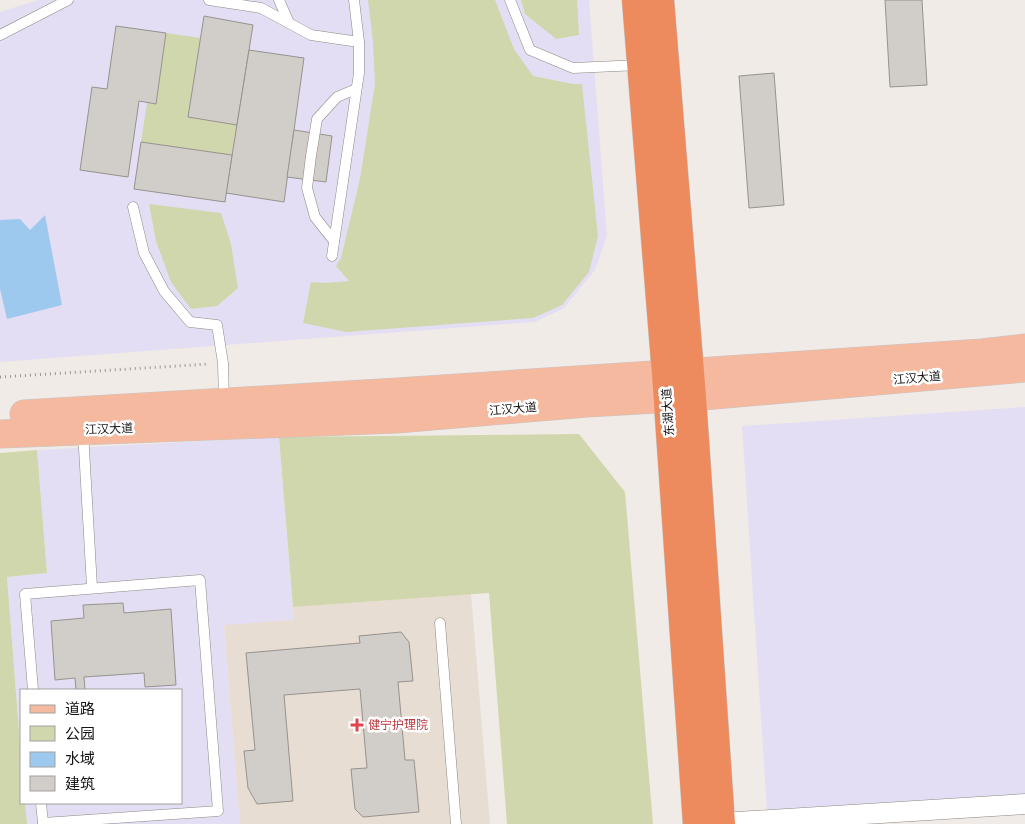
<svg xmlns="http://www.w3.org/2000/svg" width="1025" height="824" font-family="'Noto Sans','Noto Sans SC',sans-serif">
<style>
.commercial{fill:#e4def4}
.built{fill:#e7ddd2}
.green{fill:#d1d7ac}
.water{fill:#9ec9ef}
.building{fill:#d1cdc8;stroke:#97928e}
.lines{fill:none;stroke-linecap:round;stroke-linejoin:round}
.lane-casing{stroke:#8c8883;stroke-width:11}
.street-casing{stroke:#8c8883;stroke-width:21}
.primary-casing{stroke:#c7c7c6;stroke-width:29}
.highway-casing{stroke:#c7c7c6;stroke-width:29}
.path{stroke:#9a9692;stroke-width:3;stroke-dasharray:1 4;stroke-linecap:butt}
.lane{stroke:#fff;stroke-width:10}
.street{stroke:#fff;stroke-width:20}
.primary{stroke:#f4b99f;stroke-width:28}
.highway{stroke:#ed8b5f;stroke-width:28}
.health-dot{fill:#e0444e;stroke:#fff;stroke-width:2}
.labels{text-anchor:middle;stroke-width:5;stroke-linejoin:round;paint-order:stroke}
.street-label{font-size:12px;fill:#161413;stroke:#fff}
.health-label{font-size:12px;fill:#be3a42;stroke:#fff;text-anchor:start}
</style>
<rect width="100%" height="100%" fill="#f0ebe6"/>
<g class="commercial">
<polygon points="38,0 589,0 607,236 595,270 564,308 535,322 0,362 0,12"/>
<polygon points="1025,407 1025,794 767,811 742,426"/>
<polygon points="279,437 294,620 224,626 240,824 27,824 25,803 181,803 181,690 21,690 21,757 7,577 47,573 37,450"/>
</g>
<polygon class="built" points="471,594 490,824 240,824 224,625 294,620 293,607"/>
<g class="green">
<polygon points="368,0 495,0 514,49 533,76 573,84 582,84 598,236 589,272 562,305 533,318 346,332 303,323 311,282 325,283 349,281 336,266 341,258 360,179 375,84 373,42"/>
<polygon points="521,0 577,0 579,35 556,39 525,14"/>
<polygon points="166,33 201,38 188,117 237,125 232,155 141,142 147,103 156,104"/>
<polygon points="149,204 221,213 231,244 238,288 217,306 191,309 171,282 156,241"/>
<polygon points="579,434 625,492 653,824 507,824 489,593 293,607 279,437"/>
<polygon points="37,450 47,573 7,577 21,757 21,803 25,803 27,824 0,824 0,453"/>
</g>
<polygon class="water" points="45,215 62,305 7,319 0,289 0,220 20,219 30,230"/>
<g class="building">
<polygon points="885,0 922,0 927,85 890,87"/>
<polygon points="204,16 253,25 237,125 188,117"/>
<polygon points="116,26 166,33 156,104 139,101 128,177 80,170 92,87 107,89"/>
<polygon points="249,50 304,58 284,202 226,193"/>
<polygon points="774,73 784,205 749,208 739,76"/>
<polygon points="294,130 332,136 326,182 287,177"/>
<polygon points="141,142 232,155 225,202 134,189"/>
<polygon points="123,603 124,613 171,609 176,685 145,687 144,673 84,677 85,690 76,690 75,678 55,680 51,621 84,618 83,605"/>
<polygon points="401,632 409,642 413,681 398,682 405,760 414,760 419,812 363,817 355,809 351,769 367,768 360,689 284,695 293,801 257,804 248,788 244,751 255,750 246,653 360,643 359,636"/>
</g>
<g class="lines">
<g class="lane-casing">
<g id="lane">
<polyline points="209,0 261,8 311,35 359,42"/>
<polyline points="279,0 289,23"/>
<polyline points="510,0 530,50 573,68 640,65"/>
<polyline points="0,35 68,0"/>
<polyline points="133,207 144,253 164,291 190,322 217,325 223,363 224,401"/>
<polyline points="334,241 315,217 307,188 311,156 317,119 337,97 356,89"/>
<polyline points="332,256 359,73 359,42 354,0"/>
<polyline points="83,431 92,587"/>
<polyline points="440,623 456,824"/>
<polyline points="33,690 25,594 200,580 218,811 43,823 41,803"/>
</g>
</g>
<g class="street-casing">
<polyline id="street" points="721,823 1025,804"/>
</g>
<g class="primary-casing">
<g id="primary">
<polyline points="24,414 397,392 982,353 1025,348"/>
<polyline points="0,434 397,419 587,403 692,397 1025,368"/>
</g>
</g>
<g class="highway-casing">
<g id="highway">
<polyline points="636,0 666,374 697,824"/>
<polyline points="660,0 692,397 721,824"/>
</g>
</g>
<polyline class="path" points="0,377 209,364"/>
<use href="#lane" class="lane"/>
<use href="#street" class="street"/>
<use href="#primary" class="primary"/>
<use href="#highway" class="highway"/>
</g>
<path class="health-dot" d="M354.5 717.5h5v5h5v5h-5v5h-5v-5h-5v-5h5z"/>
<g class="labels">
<g class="street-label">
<text transform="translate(917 378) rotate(-5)" y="4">江汉大道</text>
<text transform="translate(513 409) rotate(-5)" y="4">江汉大道</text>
<text transform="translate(668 412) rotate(-94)" y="4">东湖大道</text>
<text transform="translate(109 429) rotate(-2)" y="4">江汉大道</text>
</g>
<g class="health-label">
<text x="368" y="729">健宁护理院</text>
</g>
</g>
<rect x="20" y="689" width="162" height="115" fill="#ffffff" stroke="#a2a1a1"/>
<rect x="30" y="705" width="25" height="8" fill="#f4b99f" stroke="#a2a1a1"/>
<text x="65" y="714" font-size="15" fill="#161413">道路</text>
<rect x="30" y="726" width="25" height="15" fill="#d1d7ac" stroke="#a2a1a1"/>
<text x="65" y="739" font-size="15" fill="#161413">公园</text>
<rect x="30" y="752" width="25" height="15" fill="#9ec9ef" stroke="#a2a1a1"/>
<text x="65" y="764" font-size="15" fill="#161413">水域</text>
<rect x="30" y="776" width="25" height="15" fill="#d1cdc8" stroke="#a2a1a1"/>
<text x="65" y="789" font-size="15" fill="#161413">建筑</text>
</svg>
